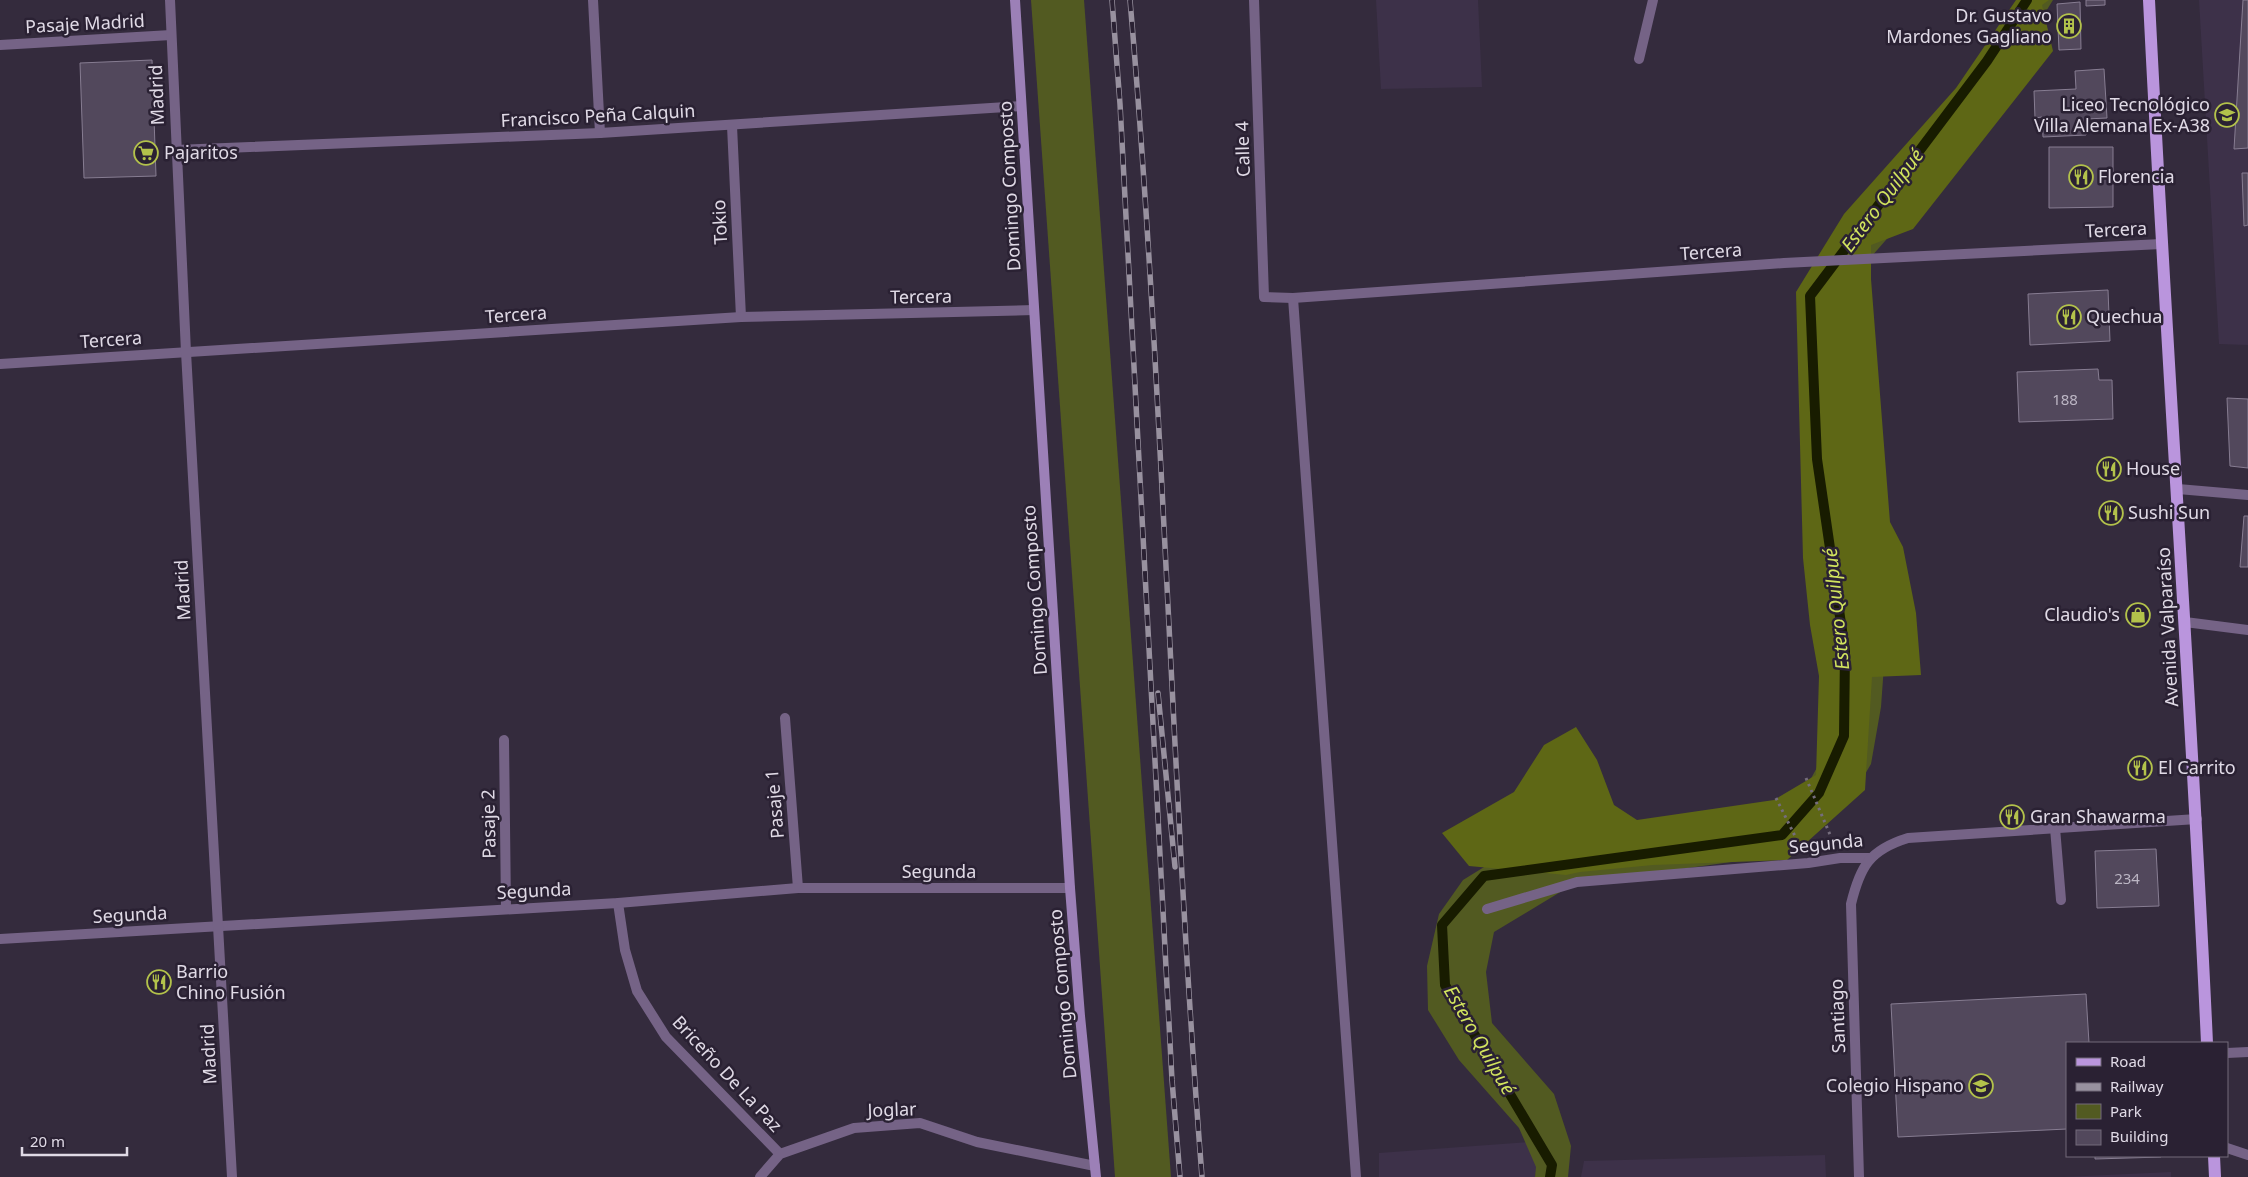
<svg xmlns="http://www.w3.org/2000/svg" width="2248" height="1177" font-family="'Noto Sans',sans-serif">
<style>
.built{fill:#3d3149}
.green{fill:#525a21}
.forest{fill:#5e6715}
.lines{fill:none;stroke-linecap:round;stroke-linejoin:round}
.stream{stroke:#181c00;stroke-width:10}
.building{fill:#52485c;stroke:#877d92}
.path{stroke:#756d7d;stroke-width:3;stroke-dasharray:2.5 4;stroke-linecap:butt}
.service{stroke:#756386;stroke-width:10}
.minor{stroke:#756386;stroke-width:10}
.tertiary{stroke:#756386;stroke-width:10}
.secondary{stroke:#9c80b7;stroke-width:10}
.primary{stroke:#ba95dd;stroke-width:12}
.rail-casing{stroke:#98919f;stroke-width:5.5}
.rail{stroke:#2a2133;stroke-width:4;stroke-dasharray:11;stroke-linecap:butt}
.labels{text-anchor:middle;stroke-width:5;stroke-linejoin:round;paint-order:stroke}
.number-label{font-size:15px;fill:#bcb6c4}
.poi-label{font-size:18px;fill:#e0dae6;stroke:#2a2133;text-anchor:start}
.street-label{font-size:18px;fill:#e0dae6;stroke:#2a2133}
.water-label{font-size:19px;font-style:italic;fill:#d2e45e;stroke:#2a2133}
</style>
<rect width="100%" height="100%" fill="#342b3d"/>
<g class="built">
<polygon points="1376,0 1478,0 1482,87 1381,89"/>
<polygon points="2199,0 2248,0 2248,345 2219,344"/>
<polygon points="1529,1142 1539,1161 1535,1177 1379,1177 1379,1153"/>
<polygon points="1825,1155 1826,1177 1581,1177 1584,1161"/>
<polygon points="2171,1172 2171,1177 2063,1177"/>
</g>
<g class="green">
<polygon points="1031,0 1084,0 1171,1177 1115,1177"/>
<polygon points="2018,0 2053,0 1950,167 1864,265 1888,610 1881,707 1871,764 1849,801 1767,857 1595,881 1562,891 1494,932 1486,972 1492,1023 1554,1094 1571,1146 1568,1177 1535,1177 1536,1167 1519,1128 1459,1060 1428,1010 1427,966 1439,914 1463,880 1489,864 1798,802 1825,753 1814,298 1963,91"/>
</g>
<polygon class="forest" points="2016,0 2049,0 2042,5 2053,51 1913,229 1871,245 1871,279 1890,522 1903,547 1916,613 1921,675 1872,677 1865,790 1787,860 1653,865 1580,872 1566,875 1469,866 1442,833 1514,792 1544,745 1576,727 1597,760 1614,805 1637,820 1774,800 1816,775 1819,676 1810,625 1803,558 1796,292 1844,214 1956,88"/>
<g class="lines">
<polyline class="stream" points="1550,1177 1552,1165 1445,985 1442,925 1484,876 1782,835 1819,793 1844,736 1845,651 1817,459 1810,296 1987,61 2027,0"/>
</g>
<g class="building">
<polygon points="2086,0 2105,0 2105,5 2086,6"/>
<polygon points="2243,0 2248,0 2248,148 2234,149"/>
<polygon points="2080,2 2081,49 2059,50 2057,4"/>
<polygon points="152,60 156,176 84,178 80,63"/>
<polygon points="2104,69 2107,118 2086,119 2086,135 2043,137 2042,117 2035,118 2034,91 2076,89 2075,71"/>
<polygon points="2049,147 2113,147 2113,207 2049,208"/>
<polygon points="2242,173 2248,173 2248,225 2244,226"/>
<polygon points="2108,290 2110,341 2030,345 2028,294"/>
<polygon points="2098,369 2099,380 2112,380 2113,419 2019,422 2017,372"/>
<polygon points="2227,398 2248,399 2248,468 2230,466"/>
<polygon points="2244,516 2248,516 2248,567 2240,567"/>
<polygon points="2156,849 2159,906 2097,908 2095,851"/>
<polygon points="2086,994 2089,1043 2067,1043 2067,1129 1898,1137 1891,1004"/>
<polygon points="2095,1156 2161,1156 2161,1157 2095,1159"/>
</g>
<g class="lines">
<g class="path">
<polyline points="1806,778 1831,837"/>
<polyline points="1776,798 1797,840"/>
</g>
<g class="service">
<polyline points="2055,828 2061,900"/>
<polyline points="2227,1148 2248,1155"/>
</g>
<g class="minor">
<polyline points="593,0 600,133"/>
<polyline points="1254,0 1264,297 1293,298 1784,263 2161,244"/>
<polyline points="0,45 171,35"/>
<polyline points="1639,59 1653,0"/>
<polyline points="732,126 741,317"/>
<polyline points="176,150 600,133 1021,106"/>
<polyline points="1293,298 1356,1177"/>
<polyline points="0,364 741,317 1034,310"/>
<polyline points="2178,489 2248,495"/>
<polyline points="2185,622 2248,630"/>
<polyline points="785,718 798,888"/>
<polyline points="504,740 506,909"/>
<polyline points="618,903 625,950 637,991 666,1037 780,1154"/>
<polyline points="1487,909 1577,882 1808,863 1840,858 1869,858"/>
<polyline points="0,939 618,903 798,888 1070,888"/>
<polyline points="2227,1053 2248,1052"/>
<polyline points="760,1177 780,1154 854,1128 920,1123 977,1142 1095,1166"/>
</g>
<g class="tertiary">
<polyline points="170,0 186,352 232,1177"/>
<path d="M1859,1177L1851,904C1860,867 1869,850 1908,838L2197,819"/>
</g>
<polyline class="secondary" points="1015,0 1070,888 1080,1016 1096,1177"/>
<g class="primary">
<path d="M2149,0C2166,348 2191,695 2207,1043"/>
<polyline points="2214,1156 2215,1177"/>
</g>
<g class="rail-casing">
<g id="rail">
<polyline points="1112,0 1120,104 1172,1080 1180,1177"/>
<path d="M1130,0C1164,392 1171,785 1202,1177"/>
<polyline points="1158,693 1175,867"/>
</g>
</g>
<use href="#rail" class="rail"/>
</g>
<defs>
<g id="building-ring" transform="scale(1.25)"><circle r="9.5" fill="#2a2133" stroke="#b3c24b" stroke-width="1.5"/><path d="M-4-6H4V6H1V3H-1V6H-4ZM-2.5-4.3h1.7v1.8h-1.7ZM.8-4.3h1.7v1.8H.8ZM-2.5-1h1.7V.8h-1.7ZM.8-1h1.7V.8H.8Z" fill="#b3c24b"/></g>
<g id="school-ring" transform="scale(1.25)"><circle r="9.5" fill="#2a2133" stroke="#b3c24b" stroke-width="1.5"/><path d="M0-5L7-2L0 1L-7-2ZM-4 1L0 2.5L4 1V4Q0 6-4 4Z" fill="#b3c24b"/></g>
<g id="supermarket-ring" transform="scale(1.25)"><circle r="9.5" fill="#2a2133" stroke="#b3c24b" stroke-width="1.5"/><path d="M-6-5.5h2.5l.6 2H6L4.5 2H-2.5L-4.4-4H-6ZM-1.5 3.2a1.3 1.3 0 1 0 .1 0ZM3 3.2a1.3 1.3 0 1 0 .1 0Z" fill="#b3c24b"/></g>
<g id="restaurant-ring" transform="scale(1.25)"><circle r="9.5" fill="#2a2133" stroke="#b3c24b" stroke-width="1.5"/><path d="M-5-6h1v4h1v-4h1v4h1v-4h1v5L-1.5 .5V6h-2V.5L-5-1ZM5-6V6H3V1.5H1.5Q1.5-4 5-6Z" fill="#b3c24b"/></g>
<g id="shop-ring" transform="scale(1.25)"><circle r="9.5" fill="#2a2133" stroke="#b3c24b" stroke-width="1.5"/><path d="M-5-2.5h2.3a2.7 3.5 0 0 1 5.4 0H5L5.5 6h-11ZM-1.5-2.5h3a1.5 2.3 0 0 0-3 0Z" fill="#b3c24b"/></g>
</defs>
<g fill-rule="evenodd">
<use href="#building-ring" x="2069" y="26"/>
<use href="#school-ring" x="2227" y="115"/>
<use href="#supermarket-ring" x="146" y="153"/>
<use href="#restaurant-ring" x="2081" y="177"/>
<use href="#restaurant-ring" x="2069" y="317"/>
<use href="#restaurant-ring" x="2109" y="469"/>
<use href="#restaurant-ring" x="2111" y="513"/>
<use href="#shop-ring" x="2138" y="615"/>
<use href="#restaurant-ring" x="2140" y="768"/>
<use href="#restaurant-ring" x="2012" y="817"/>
<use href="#restaurant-ring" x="159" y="982"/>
<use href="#school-ring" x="1981" y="1086"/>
</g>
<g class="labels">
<g class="number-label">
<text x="2065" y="405">188</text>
<text x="2127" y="884">234</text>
</g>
<g class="poi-label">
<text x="2052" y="22" text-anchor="end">Dr. Gustavo<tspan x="2052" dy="21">Mardones Gagliano</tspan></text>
<text x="2210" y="111" text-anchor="end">Liceo Tecnológico<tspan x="2210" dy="21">Villa Alemana Ex-A38</tspan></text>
<text x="164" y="159">Pajaritos</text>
<text x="2098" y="183">Florencia</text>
<text x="2086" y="323">Quechua</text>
<text x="2126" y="475">House</text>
<text x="2128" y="519">Sushi Sun</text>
<text x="2120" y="621" text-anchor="end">Claudio's</text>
<text x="2158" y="774">El Carrito</text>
<text x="2030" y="823">Gran Shawarma</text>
<text x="176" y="978">Barrio<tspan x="176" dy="21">Chino Fusión</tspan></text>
<text x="1964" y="1092" text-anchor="end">Colegio Hispano</text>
</g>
<g class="street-label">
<text transform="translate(85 24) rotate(-3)" y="6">Pasaje Madrid</text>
<text transform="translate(157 95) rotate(-92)" y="6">Madrid</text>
<text transform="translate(598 116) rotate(-3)" y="6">Francisco Peña Calquin</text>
<text transform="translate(1243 149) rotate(-92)" y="6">Calle 4</text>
<text transform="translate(1010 186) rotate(-93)" y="6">Domingo Composto</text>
<text transform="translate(720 222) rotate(-93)" y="6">Tokio</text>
<text transform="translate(2116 230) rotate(-3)" y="6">Tercera</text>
<text transform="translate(1711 252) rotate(-4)" y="6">Tercera</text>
<text transform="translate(921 297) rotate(-1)" y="6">Tercera</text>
<text transform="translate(516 315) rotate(-4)" y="6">Tercera</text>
<text transform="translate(111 340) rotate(-4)" y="6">Tercera</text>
<text transform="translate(183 590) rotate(-93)" y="6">Madrid</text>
<text transform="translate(1035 590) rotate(-94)" y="6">Domingo Composto</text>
<text transform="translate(2168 627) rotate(-93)" y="6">Avenida Valparaíso</text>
<text transform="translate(775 804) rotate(-95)" y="6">Pasaje 1</text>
<text transform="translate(489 824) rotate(-91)" y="6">Pasaje 2</text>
<text transform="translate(1826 844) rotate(-6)" y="6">Segunda</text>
<text x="939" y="878">Segunda</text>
<text transform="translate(534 891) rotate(-3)" y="6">Segunda</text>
<text transform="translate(130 915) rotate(-3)" y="6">Segunda</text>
<text transform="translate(1063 994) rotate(-95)" y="6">Domingo Composto</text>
<text transform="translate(1838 1016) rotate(-92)" y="6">Santiago</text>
<text transform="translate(209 1054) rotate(-93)" y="6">Madrid</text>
<text transform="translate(727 1074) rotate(47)" y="6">Briceño De La Paz</text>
<text transform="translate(892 1110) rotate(-2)" y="6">Joglar</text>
</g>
<g class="water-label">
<text transform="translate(1882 200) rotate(-53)" y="7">Estero Quilpué</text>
<text transform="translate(1836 609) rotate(-96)" y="7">Estero Quilpué</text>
<text transform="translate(1480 1040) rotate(60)" y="7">Estero Quilpué</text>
</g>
</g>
<rect x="2066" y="1042" width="162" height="115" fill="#2a2133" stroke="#736b7b"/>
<rect x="2076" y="1058" width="25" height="8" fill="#ba95dd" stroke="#736b7b"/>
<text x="2110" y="1067" font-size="15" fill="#e0dae6">Road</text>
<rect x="2076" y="1083" width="25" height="8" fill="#98919f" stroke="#736b7b"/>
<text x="2110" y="1092" font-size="15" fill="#e0dae6">Railway</text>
<rect x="2076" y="1104" width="25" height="15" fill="#525a21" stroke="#736b7b"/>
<text x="2110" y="1117" font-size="15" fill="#e0dae6">Park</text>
<rect x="2076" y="1130" width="25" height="15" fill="#52485c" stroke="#736b7b"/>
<text x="2110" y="1142" font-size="15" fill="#e0dae6">Building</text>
<path d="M22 1147v8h105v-8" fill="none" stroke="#e0dae6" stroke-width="2.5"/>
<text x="30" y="1147" font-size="15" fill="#e0dae6" stroke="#2a2133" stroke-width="4" paint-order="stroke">20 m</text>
</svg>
